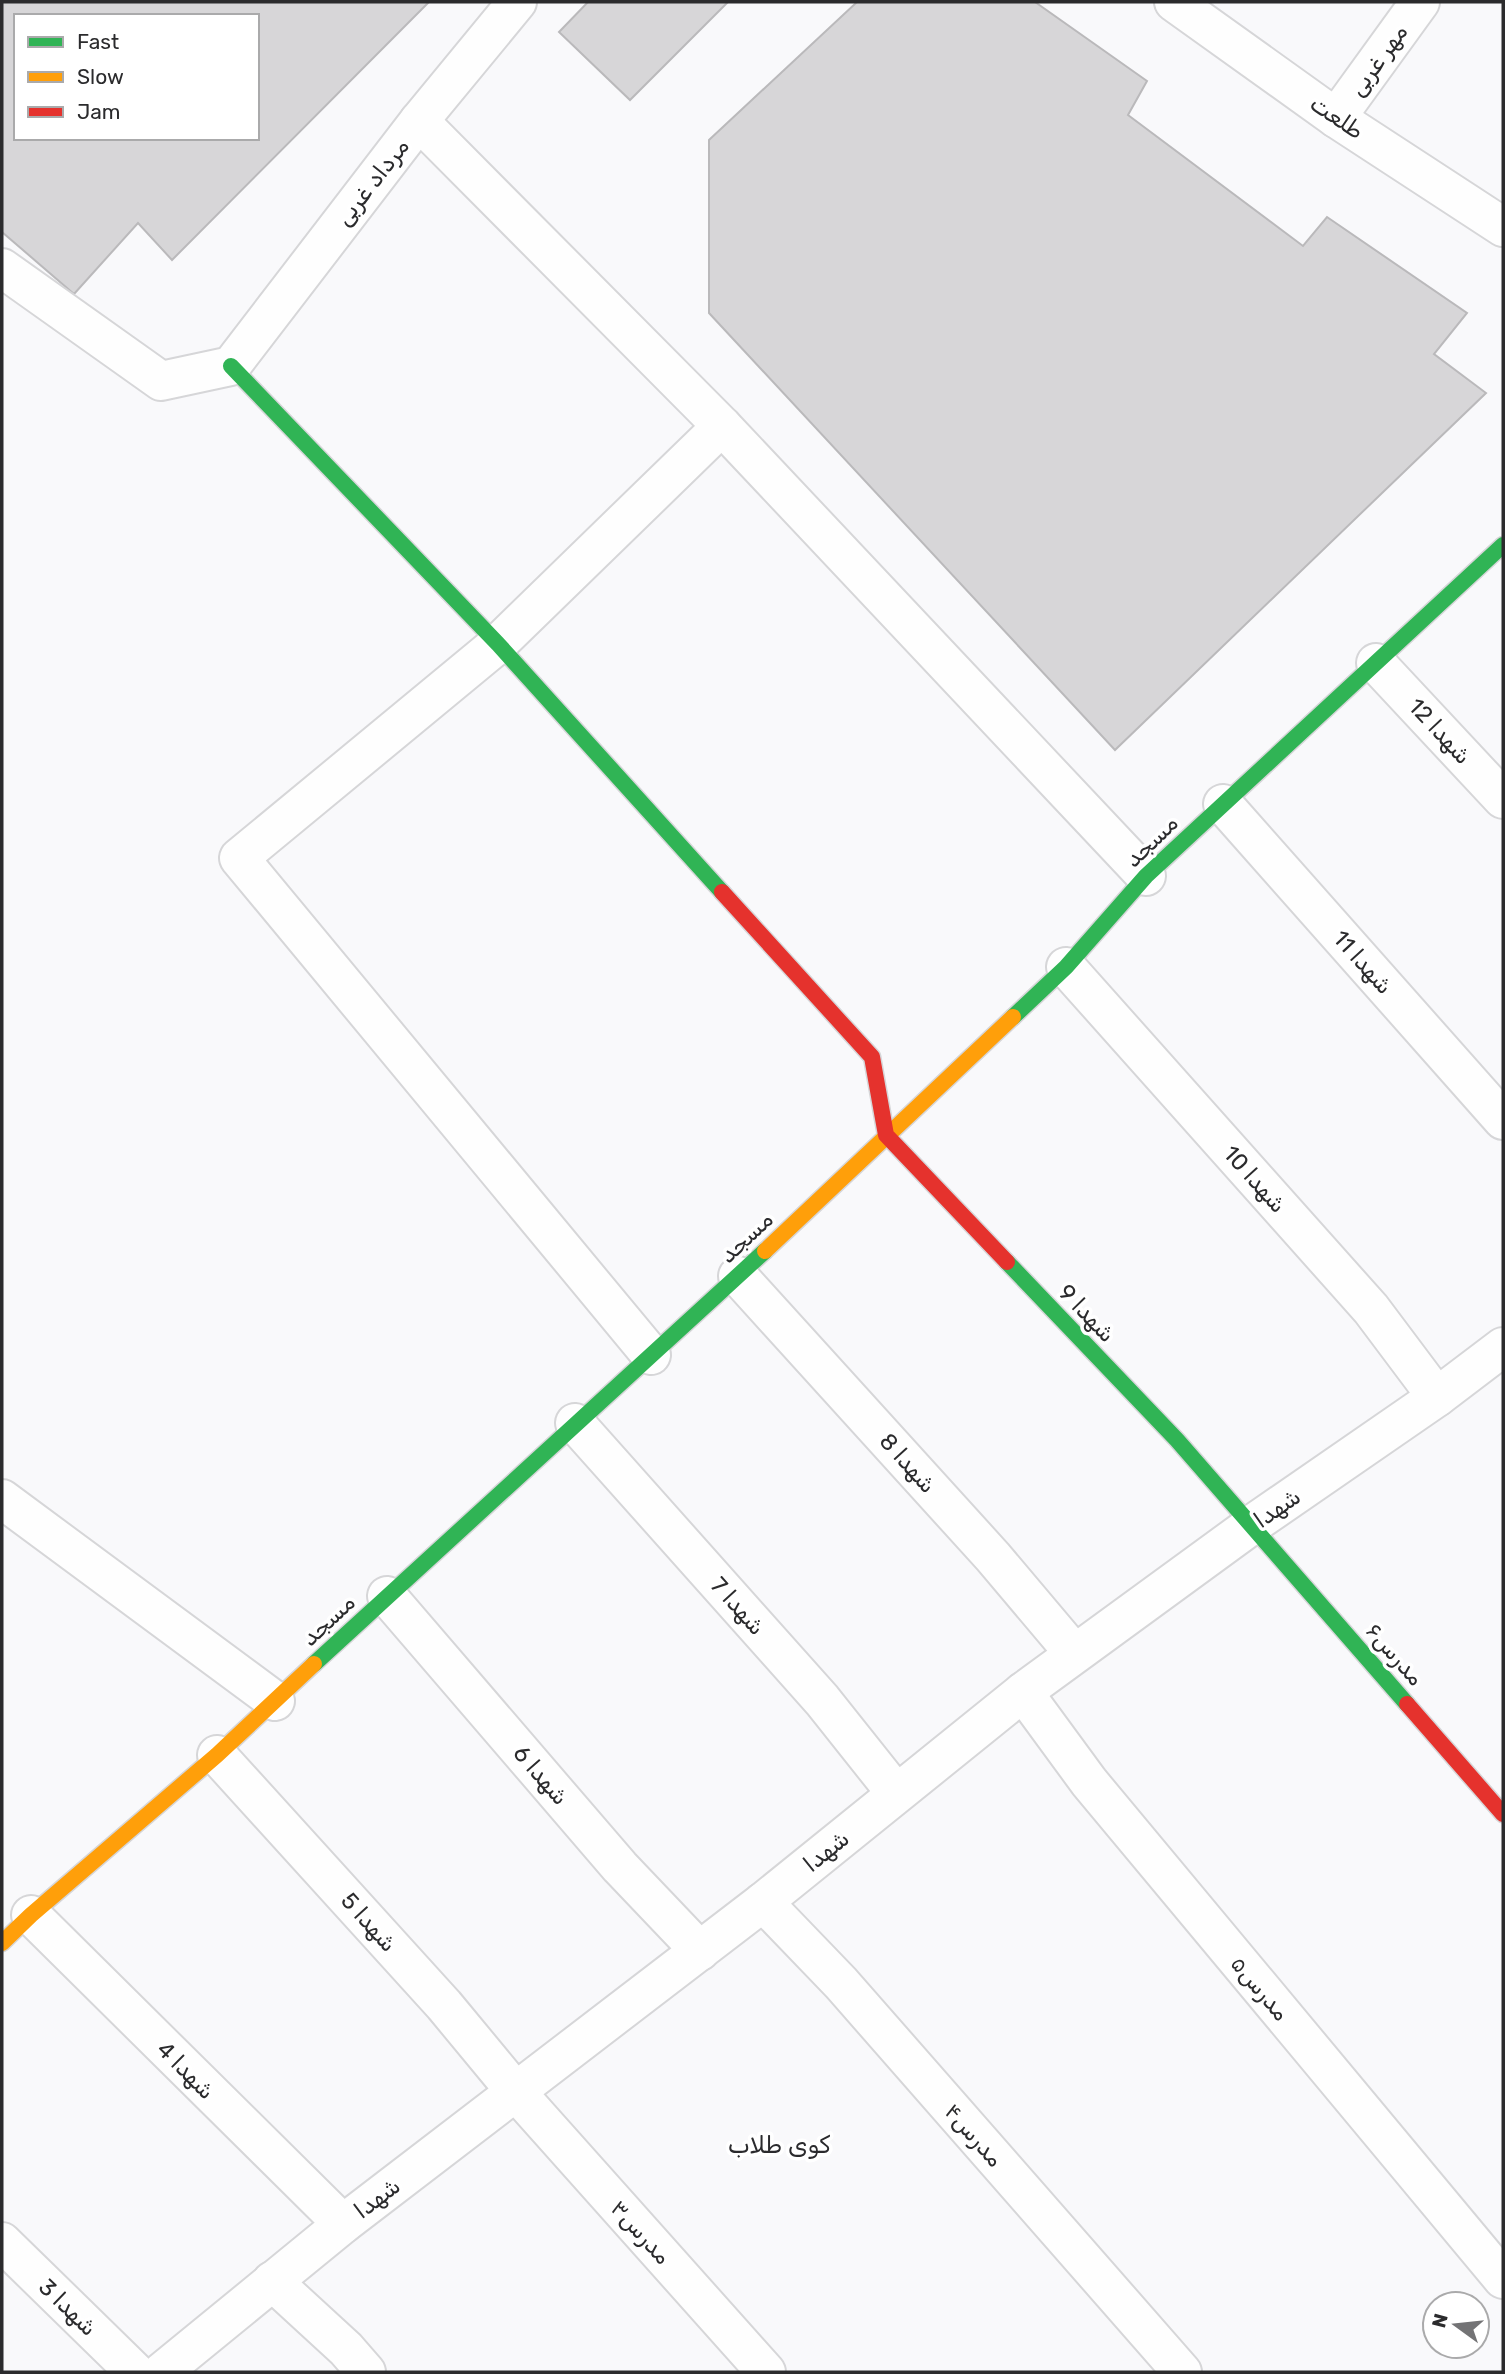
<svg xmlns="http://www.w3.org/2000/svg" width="1505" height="2374" font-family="Rubik,'Noto Naskh Arabic',sans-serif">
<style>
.building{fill:#d7d6d8;stroke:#bab9bb;stroke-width:2;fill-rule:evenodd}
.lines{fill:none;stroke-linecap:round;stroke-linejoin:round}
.street-casing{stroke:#d6d6d8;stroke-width:42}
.fast-casing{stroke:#d6d6d8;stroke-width:19}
.slow-casing{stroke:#d6d6d8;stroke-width:19}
.jam-casing{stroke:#d6d6d8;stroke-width:19}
.street{stroke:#fefefe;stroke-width:38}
.fast{stroke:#30b455;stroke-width:16}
.slow{stroke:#ff9f0a;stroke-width:16}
.jam{stroke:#e5322d;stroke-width:16}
.labels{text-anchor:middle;stroke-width:7;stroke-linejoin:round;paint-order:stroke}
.street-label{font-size:23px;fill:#2b2b2d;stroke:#fff}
.neighbourhood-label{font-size:24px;fill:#2a2a2d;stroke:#fff}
</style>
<rect width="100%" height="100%" fill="#f9f9fb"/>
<g class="building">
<path d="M2,2H429L172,260L138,223L74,294L2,232ZM16,16H257V138H16Z"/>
<polygon points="588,2 728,2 630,100 559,32"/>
<polygon points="857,2 1035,2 1147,81 1128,115 1303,246 1327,217 1467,313 1434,354 1486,393 1115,750 709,313 709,140"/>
</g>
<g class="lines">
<g class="street-casing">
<g id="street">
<polyline points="1174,2 1336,118 1503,227"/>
<polyline points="1336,118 1420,2"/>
<polyline points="419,121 722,426 1146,876"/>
<polyline points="2,268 161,381 231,366 419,121 517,2"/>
<polyline points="1376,663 1503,799"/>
<polyline points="1223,804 1503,1120"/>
<polyline points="1066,967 1371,1309 1437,1397"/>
<polyline points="738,1276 993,1557 1074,1653"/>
<polyline points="651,1355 239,858 498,644 722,426"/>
<polyline points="575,1423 822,1700 896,1793"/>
<polyline points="2,1499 275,1701"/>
<polyline points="387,1596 620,1867 700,1951"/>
<polyline points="1023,1692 1089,1782 1503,2279"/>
<polyline points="217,1755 444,2005 516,2092 766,2372"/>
<polyline points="763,1902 841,1983 1182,2372"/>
<polyline points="31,1915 343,2224"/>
<polyline points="2,2242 135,2372"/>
<polyline points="272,2281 346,2349 366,2372"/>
<polyline points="162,2372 343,2224 763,1902 1023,1692 1253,1524 1437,1397 1503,1347"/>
</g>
</g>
<g class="fast-casing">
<g id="fast">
<polyline points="231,366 498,644 722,892"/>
<polyline points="1013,1017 1066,967 1146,876 1503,545"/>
<polyline points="1007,1262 1177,1440 1407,1704"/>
<polyline points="314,1664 765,1251"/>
</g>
</g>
<g class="slow-casing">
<g id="slow">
<polyline points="765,1251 1013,1017"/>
<polyline points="2,1943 31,1915 217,1755 314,1664"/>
</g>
</g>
<g class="jam-casing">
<g id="jam">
<polyline points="722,892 872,1057 886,1135 1007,1262"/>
<polyline points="1407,1704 1503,1814"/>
</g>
</g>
<use href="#street" class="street"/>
<use href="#fast" class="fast"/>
<use href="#slow" class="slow"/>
<use href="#jam" class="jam"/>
</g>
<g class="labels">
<g class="street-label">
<text transform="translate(1378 60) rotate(-54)" y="8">مهر غربی</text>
<text transform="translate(1337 117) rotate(34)" y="8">طلعت</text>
<text transform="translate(372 182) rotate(-52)" y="8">مرداد غربی</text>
<text transform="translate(1440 731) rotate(47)" y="8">شهدا 12</text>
<text transform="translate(1151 841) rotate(-44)" y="8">مسجد</text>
<text transform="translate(1363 962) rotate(48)" y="8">شهدا 11</text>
<text transform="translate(1255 1179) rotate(48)" y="8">شهدا 10</text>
<text transform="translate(746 1237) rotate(-43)" y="8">مسجد</text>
<text transform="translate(1087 1313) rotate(46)" y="8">شهدا 9</text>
<text transform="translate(908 1463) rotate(48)" y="8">شهدا 8</text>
<text transform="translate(1277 1508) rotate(-35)" y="8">شهدا</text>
<text transform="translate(738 1606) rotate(48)" y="8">شهدا 7</text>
<text transform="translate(328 1620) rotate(-43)" y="8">مسجد</text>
<text transform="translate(1395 1654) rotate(49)" y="8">مدرس۶</text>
<text transform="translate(541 1775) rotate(49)" y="8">شهدا 6</text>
<text transform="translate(826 1851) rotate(-39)" y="8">شهدا</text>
<text transform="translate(369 1922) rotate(48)" y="8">شهدا 5</text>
<text transform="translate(1260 1988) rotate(50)" y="8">مدرس۵</text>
<text transform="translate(186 2070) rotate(45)" y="8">شهدا 4</text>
<text transform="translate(974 2135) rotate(49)" y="8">مدرس۴</text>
<text transform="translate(377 2198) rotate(-37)" y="8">شهدا</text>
<text transform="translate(641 2232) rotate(48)" y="8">مدرس۳</text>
<text transform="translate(68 2307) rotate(44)" y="8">شهدا 3</text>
</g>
<g class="neighbourhood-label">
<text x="779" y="2153">کوی طلاب</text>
</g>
</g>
<rect width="1505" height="2374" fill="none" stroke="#2b2b2d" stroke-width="7"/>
<rect x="14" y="14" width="245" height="126" fill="#ffffff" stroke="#aaaaab" stroke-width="2"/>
<rect x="28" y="37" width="35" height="10" fill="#30b455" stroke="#aaaaab" stroke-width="2"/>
<text x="77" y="49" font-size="21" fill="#2b2b2d">Fast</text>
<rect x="28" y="72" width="35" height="10" fill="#ff9f0a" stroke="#aaaaab" stroke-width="2"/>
<text x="77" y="84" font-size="21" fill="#2b2b2d">Slow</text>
<rect x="28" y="107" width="35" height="10" fill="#e5322d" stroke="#aaaaab" stroke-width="2"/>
<text x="77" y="119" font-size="21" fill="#2b2b2d">Jam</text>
<g transform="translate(1456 2325) rotate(285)"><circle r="33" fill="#ffffff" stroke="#aaaaab" stroke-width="2"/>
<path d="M0-5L12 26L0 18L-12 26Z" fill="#737375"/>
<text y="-10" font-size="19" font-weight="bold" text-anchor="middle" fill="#2b2b2d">N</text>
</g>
</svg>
